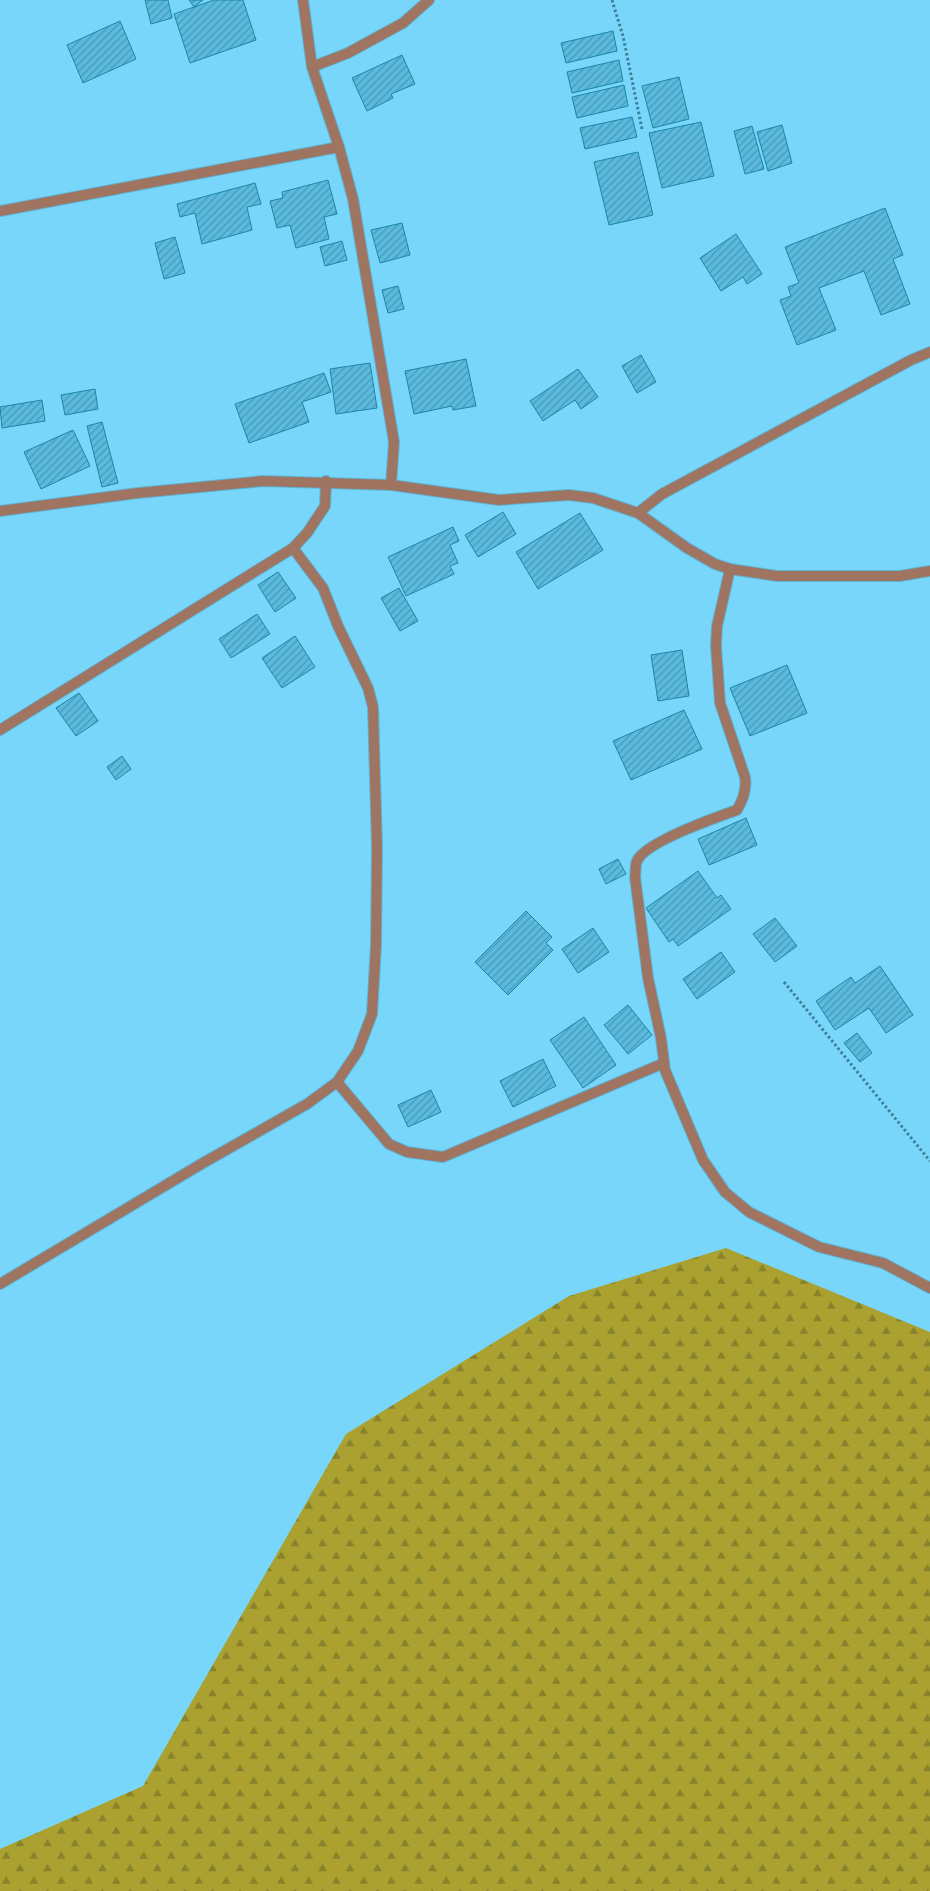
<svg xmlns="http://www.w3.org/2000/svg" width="930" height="1891" font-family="Inter,sans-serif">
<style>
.forest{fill:url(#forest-firs)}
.building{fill:url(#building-hatch);stroke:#1a86a7}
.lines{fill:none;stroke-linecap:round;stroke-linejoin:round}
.minor-casing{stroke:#60b3d3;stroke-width:12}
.path{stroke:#3c7f98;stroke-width:3;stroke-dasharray:2.5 2.5;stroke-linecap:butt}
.minor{stroke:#9f7461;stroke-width:10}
</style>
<defs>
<pattern id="forest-firs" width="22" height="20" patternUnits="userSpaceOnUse" patternTransform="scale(1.25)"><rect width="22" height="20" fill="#aaa130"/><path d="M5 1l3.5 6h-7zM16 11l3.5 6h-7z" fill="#88832a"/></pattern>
<pattern id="building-hatch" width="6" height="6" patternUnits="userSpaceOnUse" patternTransform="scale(1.25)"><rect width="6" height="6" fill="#5bbbde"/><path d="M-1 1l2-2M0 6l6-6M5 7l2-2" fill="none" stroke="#4998b5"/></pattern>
</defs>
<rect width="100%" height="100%" fill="#78d6fa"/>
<polygon class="forest" points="726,1248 930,1332 930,1891 0,1891 0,1849 143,1786 346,1434 569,1296"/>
<g class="building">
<polygon points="145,0 168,0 172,18 151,24"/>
<polygon points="189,0 203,0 194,7"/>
<polygon points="214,0 243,0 256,40 190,63 174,14"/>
<polygon points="120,21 136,59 83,83 67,45"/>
<polygon points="613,31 617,51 566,63 561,43"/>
<polygon points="402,55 415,84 391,94 393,98 367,111 352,78"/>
<polygon points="619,60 623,81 572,93 567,72"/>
<polygon points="679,77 689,119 653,128 642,86"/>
<polygon points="624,85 628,106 577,118 572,97"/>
<polygon points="632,117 637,137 585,149 580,128"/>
<polygon points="701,122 714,176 662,188 649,133"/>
<polygon points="782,125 792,163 768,171 757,132"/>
<polygon points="752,126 764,169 745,174 734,131"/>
<polygon points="638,152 653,215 609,225 594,162"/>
<polygon points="328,180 337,214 324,217 329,239 296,248 290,225 277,228 270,201 283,198 282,192"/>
<polygon points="255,183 261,204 247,207 252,230 202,244 195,213 180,217 177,204"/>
<polygon points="885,208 903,255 893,259 910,304 881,315 864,271 819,288 836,330 797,345 780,300 791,296 788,287 799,283 785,247"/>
<polygon points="402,223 410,255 380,263 371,230"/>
<polygon points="736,234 762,274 747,284 743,277 721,291 700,258"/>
<polygon points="175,237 185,273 164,279 155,243"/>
<polygon points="342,241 347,260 325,266 320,247"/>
<polygon points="398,286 404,309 388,313 382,290"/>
<polygon points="641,355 656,382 637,393 622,366"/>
<polygon points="466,359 476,406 453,410 452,406 414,414 405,371"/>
<polygon points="370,363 377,408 336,414 330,369"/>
<polygon points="578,369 598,397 581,409 575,400 543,421 530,401"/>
<polygon points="324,373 331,392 302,402 309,422 249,443 235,404"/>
<polygon points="95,389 98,409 65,415 61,395"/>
<polygon points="42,400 45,421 2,428 0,407"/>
<polygon points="102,422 118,483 102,487 87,426"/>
<polygon points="73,430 90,466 41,489 24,452"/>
<polygon points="503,512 516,534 478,557 465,535"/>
<polygon points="580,513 603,550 538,589 516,552"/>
<polygon points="453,527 459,541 450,545 458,563 450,566 454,574 406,596 388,557"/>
<polygon points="278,572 296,598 275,612 258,585"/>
<polygon points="399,588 418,621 400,631 381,598"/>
<polygon points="257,614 270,634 231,658 219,639"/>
<polygon points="295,636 315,667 282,688 262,658"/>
<polygon points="682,650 689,696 658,701 651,655"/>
<polygon points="787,665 807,713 750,736 730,688"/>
<polygon points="79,693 98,721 76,736 56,708"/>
<polygon points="684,710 702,749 631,780 613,741"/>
<polygon points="122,756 131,769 116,780 107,767"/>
<polygon points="746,818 757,845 709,865 698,839"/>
<polygon points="618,859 626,874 606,884 599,869"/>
<polygon points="698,871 717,898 721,895 731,909 678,946 673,939 669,942 646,908"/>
<polygon points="526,911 552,937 546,943 553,950 508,995 475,962"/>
<polygon points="775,918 797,946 775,962 753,934"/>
<polygon points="593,928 609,952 578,973 562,949"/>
<polygon points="721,952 735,972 697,999 683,979"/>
<polygon points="880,966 913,1015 886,1033 869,1008 835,1030 816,1001 851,977 855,983"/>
<polygon points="628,1005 652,1035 628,1054 604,1025"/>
<polygon points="584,1017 616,1065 583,1088 550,1040"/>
<polygon points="857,1033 872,1053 860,1062 844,1043"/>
<polygon points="543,1059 556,1086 513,1107 500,1081"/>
<polygon points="431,1090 441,1112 408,1127 398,1105"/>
</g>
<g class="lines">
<g class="minor-casing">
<g id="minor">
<polyline points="303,0 312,67 339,147 353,199 394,442 391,485"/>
<polyline points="312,67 348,53 403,23 429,0"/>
<polyline points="0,211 339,147"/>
<polyline points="0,511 138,493 263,481 391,485 499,500 569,495 593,498 638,513 687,548 715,564 730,569 777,576 900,576 930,571"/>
<polyline points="638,513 662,494 911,360 930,352"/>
<path d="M730,569L717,626L716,646L720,703L745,777C747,790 743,800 737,810C717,817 645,842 637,861C635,865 636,872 635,877L648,978L661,1038L665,1070L703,1160L725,1192L749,1212L819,1247L883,1263L930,1288"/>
<polyline points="0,730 293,548 307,533 325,506 326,481"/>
<polyline points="337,1082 389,1144 407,1152 443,1157 664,1063"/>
<polyline points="0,1284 203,1163 307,1104 337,1082 358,1051 372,1014 376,945 377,848 373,707 368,688 338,626 323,588 293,548"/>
</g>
</g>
<g class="path">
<polyline points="612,0 623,36 642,129"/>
<polyline points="784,982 930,1161"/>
</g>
<use href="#minor" class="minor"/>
</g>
</svg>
